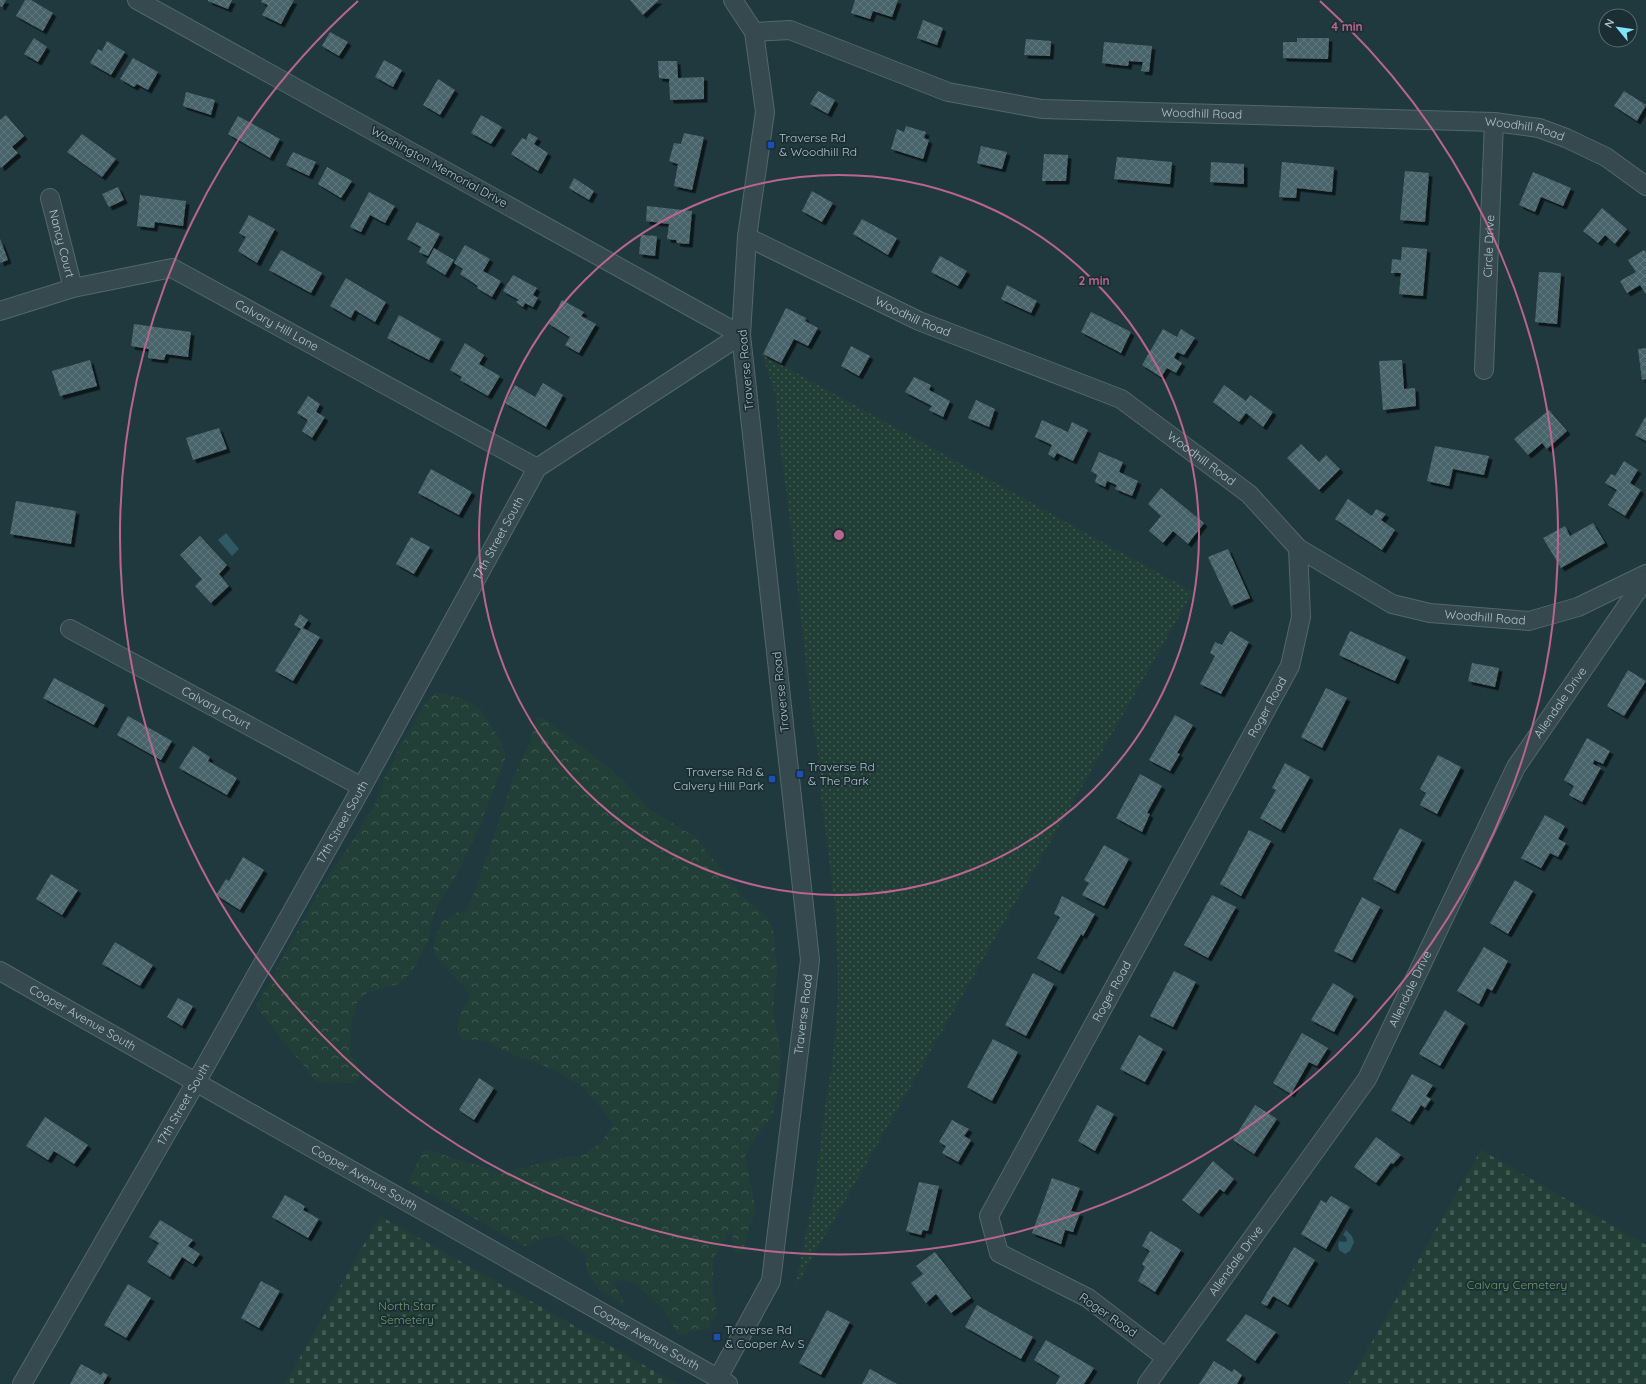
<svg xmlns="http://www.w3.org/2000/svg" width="1646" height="1384" font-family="Quicksand,sans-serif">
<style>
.grass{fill:url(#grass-dots)}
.forest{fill:url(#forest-crowns)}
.cemetery{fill:url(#cemetery-stones)}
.water{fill:#2f5963}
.building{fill:url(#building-cross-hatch);filter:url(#shadow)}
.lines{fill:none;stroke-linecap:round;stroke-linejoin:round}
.minor-casing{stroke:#53676c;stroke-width:20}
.minor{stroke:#35494e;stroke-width:18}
.ring{fill:none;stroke:#ba658d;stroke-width:2}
.transit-dot{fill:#1a4fb4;stroke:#1a2e33;stroke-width:1.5}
.labels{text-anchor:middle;stroke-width:3.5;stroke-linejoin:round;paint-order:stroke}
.street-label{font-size:12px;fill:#b0c4ca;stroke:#1a2e33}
.poi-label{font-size:12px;fill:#b0c4ca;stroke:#1a2e33;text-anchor:start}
.park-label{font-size:12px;fill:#6e9d65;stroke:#1a2e33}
.centre{fill:#ba658d;stroke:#1a2e33;stroke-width:2}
.ring-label{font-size:12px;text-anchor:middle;font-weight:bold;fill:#ba658d;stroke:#1a2e33;stroke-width:3.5;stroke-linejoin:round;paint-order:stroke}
</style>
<defs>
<pattern id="grass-dots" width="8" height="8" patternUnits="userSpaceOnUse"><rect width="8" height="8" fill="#223f37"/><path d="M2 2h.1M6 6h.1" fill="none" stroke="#405953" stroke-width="1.8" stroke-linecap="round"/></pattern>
<pattern id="forest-crowns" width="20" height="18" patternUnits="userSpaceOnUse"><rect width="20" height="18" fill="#223f37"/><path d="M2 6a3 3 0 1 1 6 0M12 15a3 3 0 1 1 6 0" fill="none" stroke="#405953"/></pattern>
<pattern id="cemetery-stones" width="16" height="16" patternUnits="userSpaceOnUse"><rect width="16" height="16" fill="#223f37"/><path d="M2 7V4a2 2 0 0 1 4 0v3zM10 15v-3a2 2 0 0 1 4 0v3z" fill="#405953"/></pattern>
<pattern id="building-cross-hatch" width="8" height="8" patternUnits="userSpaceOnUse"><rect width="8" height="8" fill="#49646a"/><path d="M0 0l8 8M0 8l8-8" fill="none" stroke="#61797e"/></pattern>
<filter id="shadow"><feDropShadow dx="3.5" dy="3.5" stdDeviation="0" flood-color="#0009"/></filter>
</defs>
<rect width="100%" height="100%" fill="#20393f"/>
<polygon class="grass" points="762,354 1193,592 795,1288 814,1194 825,1107 832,1066 838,1000 838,971 835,904 821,796 818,753 812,719 792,535 778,428 776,396"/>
<g class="forest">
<polygon points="436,692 463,699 479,708 501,741 506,755 504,763 480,825 458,872 438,905 431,923 429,939 412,971 401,983 367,993 359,998 352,1018 350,1056 356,1062 360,1077 355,1083 317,1082 256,1007 327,877 352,842 376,802 383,781 398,751 425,704"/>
<path d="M537,718H544L618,775L649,809L695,837L744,898L767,917L773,929L777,970L773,1012L781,1052L779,1086L772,1116L758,1133L745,1156L755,1205L753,1217L749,1226L743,1252L734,1253L732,1230L714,1257L712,1292L717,1312L710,1328L678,1335L664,1310L638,1286L626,1280L613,1281L626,1307L599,1290L586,1269V1254L560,1235L547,1237L525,1246L408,1182L424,1149L503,1173L561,1158L581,1156L601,1143L613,1124C598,1101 578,1080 552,1069C538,1063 523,1059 509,1053C494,1046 483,1036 466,1041L459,1036C455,1018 463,1010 471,995L435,955L433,943L442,922L455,913L467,910L477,886L513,779L531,739Z"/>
</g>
<g class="cemetery">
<polygon points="1481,1150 1646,1245 1646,1384 1348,1384"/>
<polygon points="380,1216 396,1225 677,1384 285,1384"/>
</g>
<g class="water">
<polygon points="226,533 239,549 232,556 218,540"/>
<polygon points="1346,1230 1352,1236 1354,1242 1350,1251 1345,1254 1339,1250 1338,1245 1339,1241 1344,1242 1347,1241 1346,1237 1343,1235"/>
</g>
<g class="building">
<polygon points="0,0 6,0 2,7 0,6"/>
<polygon points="25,0 31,0 53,13 43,31 16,16"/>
<polygon points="208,0 232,0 228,9 208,1"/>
<polygon points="262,0 294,0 281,24 262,15 268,5 261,2"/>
<polygon points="630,0 659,0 643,15"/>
<polygon points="855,0 898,0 892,17 873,11 870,19 851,13"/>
<polygon points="923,20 943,28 937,45 917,38"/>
<polygon points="330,32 348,42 339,56 322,46"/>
<polygon points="34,38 47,47 38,62 24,54"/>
<polygon points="1297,38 1329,38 1328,59 1283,58 1283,42 1297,42"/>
<polygon points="1026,39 1051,41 1050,56 1024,55"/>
<polygon points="107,41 125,52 111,75 90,63 98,49 102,51"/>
<polygon points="1104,42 1152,46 1149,72 1141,71 1143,62 1129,61 1128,66 1102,63"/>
<polygon points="133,58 158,72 148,90 137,84 134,87 120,79"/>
<polygon points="384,60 402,70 393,87 375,77"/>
<polygon points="658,61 677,61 678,78 704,77 704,99 670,100 669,79 659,78"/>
<polygon points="438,79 455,90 440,115 423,105"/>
<polygon points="818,91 835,100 828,114 810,104"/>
<polygon points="1624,91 1646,105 1637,121 1614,106"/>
<polygon points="186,92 215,100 211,115 183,106"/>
<polygon points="6,115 24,136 12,147 18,153 1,168 0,166 0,120"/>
<polygon points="481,115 502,127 491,144 471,133"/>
<polygon points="238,116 280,139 270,158 228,134"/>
<polygon points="906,126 926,132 924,138 929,140 923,159 891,149 897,129 904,132"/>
<polygon points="529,133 538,138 534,144 548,153 538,171 511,154 522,138 526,140"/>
<polygon points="684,133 704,137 692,190 674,186 678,164 669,161 674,143 681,144"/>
<polygon points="82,134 116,159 102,177 67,152"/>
<polygon points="981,146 1007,152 1002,169 977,163"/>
<polygon points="293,152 316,162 309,176 286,165"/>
<polygon points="1044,154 1068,155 1066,181 1042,181"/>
<polygon points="1117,157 1172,162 1170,184 1114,179"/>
<polygon points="1211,162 1244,164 1244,184 1210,182"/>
<polygon points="1282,162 1334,167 1332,192 1297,188 1296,198 1279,197"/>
<polygon points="327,167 352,181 341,198 318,184"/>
<polygon points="1405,171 1429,173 1425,222 1400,220"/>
<polygon points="1533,172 1571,188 1563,206 1541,197 1535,212 1519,205"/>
<polygon points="574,178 594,191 589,200 569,188"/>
<polygon points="118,187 124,200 109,207 102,194"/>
<polygon points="812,191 833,203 822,222 802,211"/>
<polygon points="369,192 395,206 385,223 370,215 361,232 350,227"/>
<polygon points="140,195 186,201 183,226 155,222 154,228 137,226"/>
<polygon points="647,206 692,211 689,244 677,243 676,240 667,239 669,224 646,221"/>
<polygon points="1602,208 1627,229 1615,244 1605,235 1598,243 1583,231"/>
<polygon points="249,215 275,229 257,263 238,251 246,237 239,233"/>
<polygon points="862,219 897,238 888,255 853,234"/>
<polygon points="417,222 440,234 428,256 419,252 421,247 407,239"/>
<polygon points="641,235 657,236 655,256 639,254"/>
<polygon points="0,239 8,260 0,263"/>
<polygon points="465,245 490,259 483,271 501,281 492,297 477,288 478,286 460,274 463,269 454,263"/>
<polygon points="1402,247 1427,249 1423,296 1399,294 1401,273 1391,273 1392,259 1401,260"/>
<polygon points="434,248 454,260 445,275 426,263"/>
<polygon points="281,250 322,273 311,293 269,270"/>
<polygon points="1644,250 1646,253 1646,294 1640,285 1627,293 1620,281 1636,272 1628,260"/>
<polygon points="940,256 967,271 958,286 931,272"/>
<polygon points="1539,272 1561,273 1557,324 1535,322"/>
<polygon points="513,275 537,288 533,295 538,298 533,307 525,303 523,307 516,302 519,300 503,291"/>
<polygon points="346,278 386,302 375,322 355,310 351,318 330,306"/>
<polygon points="1007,285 1037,301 1031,313 1001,299"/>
<polygon points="562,300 584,312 581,316 596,324 579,353 565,345 570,337 549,324"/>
<polygon points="786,308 806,318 805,321 818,328 808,346 794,339 781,363 763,354"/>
<polygon points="1091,312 1131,332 1121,353 1081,332"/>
<polygon points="399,315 441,339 429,360 387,338"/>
<polygon points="134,324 191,332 188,357 166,354 164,360 148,358 149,349 131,346"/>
<polygon points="1163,329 1177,337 1181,329 1195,338 1184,355 1177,352 1174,358 1182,363 1176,373 1167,368 1161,377 1142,365"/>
<polygon points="465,343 484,355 479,364 500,376 488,396 460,380 462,377 450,370"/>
<polygon points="851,346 870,356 859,376 841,366"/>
<polygon points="1646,348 1646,379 1642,380 1638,349"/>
<polygon points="90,360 97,386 60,396 52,371"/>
<polygon points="1402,360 1404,389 1415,388 1416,406 1383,410 1379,361"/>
<polygon points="914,377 931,385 929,390 950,401 943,417 929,410 932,406 905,392"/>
<polygon points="543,383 563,395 546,427 505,403 515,385 535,397"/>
<polygon points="1224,385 1246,401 1250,395 1273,412 1263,427 1246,413 1239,422 1213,402"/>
<polygon points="308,396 320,404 316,412 325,417 312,438 302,431 308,420 297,413"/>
<polygon points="976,400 995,409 989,427 968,418"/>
<polygon points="1549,410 1567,431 1547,449 1542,443 1528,455 1514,439"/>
<polygon points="1646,416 1646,441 1635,435"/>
<polygon points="1042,420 1068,432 1072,422 1088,430 1073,461 1057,453 1054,458 1048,454 1052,445 1035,437"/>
<polygon points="219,428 227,449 193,460 186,438"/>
<polygon points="1301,444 1319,462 1326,455 1340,469 1319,490 1287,458"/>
<polygon points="1435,446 1489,456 1484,475 1453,469 1449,486 1427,481"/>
<polygon points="1099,452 1123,462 1119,472 1138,481 1132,496 1115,489 1117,485 1107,481 1105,487 1095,482 1097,475 1091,471"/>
<polygon points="1624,461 1638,470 1630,483 1641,490 1625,516 1608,505 1617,490 1605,483 1611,474 1615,476"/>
<polygon points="431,469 472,492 459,515 418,493"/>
<polygon points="1161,488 1204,523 1188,544 1173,531 1163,543 1149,531 1161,516 1148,504"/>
<polygon points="1348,499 1372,516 1376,509 1386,514 1381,520 1395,530 1382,550 1335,519"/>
<polygon points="16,501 76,511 71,544 10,534"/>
<polygon points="1593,523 1605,543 1561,568 1543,538 1565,526 1570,536"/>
<polygon points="200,536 227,565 219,574 229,586 211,603 195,586 202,579 180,555"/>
<polygon points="411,537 430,547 414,574 396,564"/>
<polygon points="1228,549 1250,598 1231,606 1208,557"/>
<polygon points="300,614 308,620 303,628 320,637 293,681 275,671 301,629 294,625"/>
<polygon points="1230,631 1249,642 1221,694 1200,684 1215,656 1210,653 1215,642 1222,645"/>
<polygon points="1350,631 1406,657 1395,681 1339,655"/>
<polygon points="1472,663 1499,668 1495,687 1468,681"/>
<polygon points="1628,670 1646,681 1624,716 1607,706"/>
<polygon points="54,678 105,705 94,725 43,698"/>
<polygon points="1326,688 1347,698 1322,748 1301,737"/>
<polygon points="1175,715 1193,725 1177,753 1180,754 1170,771 1149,760"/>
<polygon points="128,716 172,741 161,760 117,735"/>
<polygon points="1587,738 1610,751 1603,764 1594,760 1593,764 1601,768 1582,802 1569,795 1574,786 1564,780"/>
<polygon points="193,746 210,757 208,761 237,778 227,795 179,768"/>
<polygon points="1438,755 1461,767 1437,814 1420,805 1426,793 1420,789"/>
<polygon points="1285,763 1310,777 1281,830 1260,818 1276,790 1272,788"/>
<polygon points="1140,774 1162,786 1147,813 1150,814 1142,832 1116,818"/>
<polygon points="1545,815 1565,826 1558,839 1566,843 1558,857 1550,853 1541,868 1521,858"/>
<polygon points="1400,828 1422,840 1395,891 1373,879"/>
<polygon points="1249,830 1271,841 1241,896 1220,884"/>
<polygon points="1104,845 1129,859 1104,906 1082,895 1089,883 1084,880"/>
<polygon points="243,857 264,870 240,910 216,895 226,879 229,881"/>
<polygon points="51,874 78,890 62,915 36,899"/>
<polygon points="1515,880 1533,891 1508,934 1490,923"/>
<polygon points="1212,895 1236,907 1208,958 1184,945"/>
<polygon points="1062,896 1095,914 1083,936 1081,934 1060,971 1037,958 1060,917 1054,914"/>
<polygon points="1362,897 1380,907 1352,960 1334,951"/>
<polygon points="115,942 153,965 140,986 102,964"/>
<polygon points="1484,947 1508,961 1492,991 1487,988 1479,1004 1457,991"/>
<polygon points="1174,971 1196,982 1173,1027 1150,1016"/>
<polygon points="1033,973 1054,984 1026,1036 1005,1025"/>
<polygon points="1333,983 1354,996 1334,1032 1311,1020"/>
<polygon points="178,998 193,1006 182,1026 167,1017"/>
<polygon points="1445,1010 1465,1023 1440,1066 1419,1054"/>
<polygon points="1302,1033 1328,1048 1317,1066 1309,1062 1291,1094 1273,1083"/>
<polygon points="1139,1035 1163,1049 1145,1082 1120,1069"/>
<polygon points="993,1039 1018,1052 992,1101 967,1087"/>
<polygon points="1412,1074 1433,1085 1426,1096 1431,1099 1425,1108 1421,1105 1410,1122 1391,1110"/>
<polygon points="479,1078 494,1088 474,1120 459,1110"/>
<polygon points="1097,1105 1114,1114 1095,1151 1078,1141"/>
<polygon points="1255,1105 1277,1119 1254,1154 1233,1140"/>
<polygon points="45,1117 88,1145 74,1164 54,1151 48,1160 26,1146"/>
<polygon points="952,1120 969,1129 964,1136 971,1140 958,1162 942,1153 946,1146 939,1142"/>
<polygon points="1376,1137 1401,1155 1393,1164 1391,1163 1376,1183 1354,1167"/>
<polygon points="1213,1161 1234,1179 1224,1192 1220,1189 1199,1214 1182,1200"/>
<polygon points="1052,1178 1080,1188 1071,1211 1080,1213 1073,1232 1065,1230 1061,1244 1032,1233"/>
<polygon points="919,1182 939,1186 928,1231 923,1230 921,1235 906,1231"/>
<polygon points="285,1195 305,1206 303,1210 319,1219 308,1238 272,1217"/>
<polygon points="1331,1196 1350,1207 1326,1249 1301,1234 1321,1200 1326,1203"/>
<polygon points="160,1220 193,1240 188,1246 200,1254 193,1264 182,1257 170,1277 147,1262 159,1243 149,1237"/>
<polygon points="1150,1231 1181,1250 1155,1292 1138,1281 1145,1267 1142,1264 1150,1251 1142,1246"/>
<polygon points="1294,1247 1315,1260 1288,1305 1273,1296 1267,1306 1261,1303"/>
<polygon points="935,1252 971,1298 951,1313 936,1294 926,1303 911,1283 923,1274 916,1266"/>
<polygon points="261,1281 280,1291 259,1328 241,1318"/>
<polygon points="128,1284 151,1298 126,1338 104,1325"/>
<polygon points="977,1305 1033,1337 1021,1359 965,1327"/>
<polygon points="827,1310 850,1322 821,1375 799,1363"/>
<polygon points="1246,1314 1276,1332 1255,1361 1226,1340"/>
<polygon points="1046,1340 1094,1368 1084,1384 1056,1384 1060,1376 1034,1360"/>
<polygon points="1214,1361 1232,1372 1234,1369 1242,1375 1237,1384 1199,1384"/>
<polygon points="81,1364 101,1375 103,1372 108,1375 103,1384 70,1384"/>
<polygon points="870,1369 897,1384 862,1384"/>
</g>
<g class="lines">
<g class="minor-casing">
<g id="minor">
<path id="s1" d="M754,32L790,30L948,92L1042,109L1494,122L1539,128L1566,138L1606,157L1646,186"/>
<path id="s2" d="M50,198L73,288"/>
<path id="s3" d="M747,237L919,321L1121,399L1249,494L1298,548L1392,604L1430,613L1529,621L1578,607L1646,574"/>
<path id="s4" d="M0,311L73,288L172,268L537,468"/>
<path id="s5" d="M1484,370L1494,122"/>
<path id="s6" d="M70,629L362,787"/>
<path id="s7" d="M0,971L728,1384"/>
<path id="s8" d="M1165,1357L1088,1298L999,1253L989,1216L1290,666L1301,617L1298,548"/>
<path id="s9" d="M718,1378L771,1281L810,960L741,335L747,237L765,112L754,32L733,0"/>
<path id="s10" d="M22,1384L203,1070L362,787L537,468L741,335L137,0"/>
<path id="s11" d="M1147,1384L1367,1079L1516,767L1646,578"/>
</g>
</g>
<use href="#minor" class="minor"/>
</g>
<g class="ring">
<circle cx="839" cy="535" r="360"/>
<path d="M1320 1A719 719 0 1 1 358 1"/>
</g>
<g class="transit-dot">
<rect x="767" y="141" width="8" height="8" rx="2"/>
<rect x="796" y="770" width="8" height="8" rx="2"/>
<rect x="768" y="775" width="8" height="8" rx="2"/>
<rect x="713" y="1333" width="8" height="8" rx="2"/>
</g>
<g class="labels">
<g class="street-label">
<text dy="4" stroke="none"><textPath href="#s1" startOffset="461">Woodhill Road</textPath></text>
<text dy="4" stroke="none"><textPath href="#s1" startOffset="785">Woodhill Road</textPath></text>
<text transform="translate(439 167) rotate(29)" y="4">Washington Memorial Drive</text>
<text dy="4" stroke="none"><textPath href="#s2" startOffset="47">Nancy Court</textPath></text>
<text dy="4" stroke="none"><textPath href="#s5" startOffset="124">Circle Drive</textPath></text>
<text dy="4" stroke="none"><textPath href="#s3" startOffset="184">Woodhill Road</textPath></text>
<text dy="4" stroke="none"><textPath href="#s4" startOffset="297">Calvary Hill Lane</textPath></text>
<text transform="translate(746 370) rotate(-95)" y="4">Traverse Road</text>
<text dy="4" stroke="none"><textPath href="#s3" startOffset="508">Woodhill Road</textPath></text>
<text dy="4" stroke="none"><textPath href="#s10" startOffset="971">17th Street South</textPath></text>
<text dy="4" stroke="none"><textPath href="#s3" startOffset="844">Woodhill Road</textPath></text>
<text transform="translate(781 692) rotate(-96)" y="4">Traverse Road</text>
<text dy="4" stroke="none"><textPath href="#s11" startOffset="800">Allendale Drive</textPath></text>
<text dy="4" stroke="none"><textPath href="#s6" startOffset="166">Calvary Court</textPath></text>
<text dy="4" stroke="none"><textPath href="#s8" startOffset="815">Roger Road</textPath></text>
<text dy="4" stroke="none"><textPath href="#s10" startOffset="647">17th Street South</textPath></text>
<text dy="4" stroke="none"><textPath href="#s11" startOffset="476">Allendale Drive</textPath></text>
<text dy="4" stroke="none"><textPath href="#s8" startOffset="491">Roger Road</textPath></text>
<text dy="4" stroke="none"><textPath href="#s9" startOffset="379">Traverse Road</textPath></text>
<text dy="4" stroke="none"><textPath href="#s7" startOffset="95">Cooper Avenue South</textPath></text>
<text dy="4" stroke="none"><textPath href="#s10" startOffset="323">17th Street South</textPath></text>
<text dy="4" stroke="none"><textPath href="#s7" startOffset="419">Cooper Avenue South</textPath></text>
<text dy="4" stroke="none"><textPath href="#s11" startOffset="152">Allendale Drive</textPath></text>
<text transform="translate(1108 1315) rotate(35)" y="4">Roger Road</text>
<text dy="4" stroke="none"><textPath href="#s7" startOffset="743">Cooper Avenue South</textPath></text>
</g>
<g class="poi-label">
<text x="779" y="142">Traverse Rd<tspan x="779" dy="14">&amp; Woodhill Rd</tspan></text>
<text x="808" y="771">Traverse Rd<tspan x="808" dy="14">&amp; The Park</tspan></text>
<text x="764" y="776" text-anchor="end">Traverse Rd &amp;<tspan x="764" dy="14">Calvery Hill Park</tspan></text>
<text x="725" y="1334">Traverse Rd<tspan x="725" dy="14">&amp; Cooper Av S</tspan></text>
</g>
<g class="park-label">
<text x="1517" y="1289">Calvary Cemetery</text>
<text x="407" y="1310">North Star<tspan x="407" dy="14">Semetery</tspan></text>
</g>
</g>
<circle cx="839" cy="535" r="6" class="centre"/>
<g class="ring-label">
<text x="1347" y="31">4 min</text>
<text x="1094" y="285">2 min</text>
</g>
<g transform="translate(1618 28) rotate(299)"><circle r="19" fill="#1a2e33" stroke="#566a6f"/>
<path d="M0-3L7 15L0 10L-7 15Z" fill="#80e3ff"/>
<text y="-6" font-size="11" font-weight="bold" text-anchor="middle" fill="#b0c4ca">N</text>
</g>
</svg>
